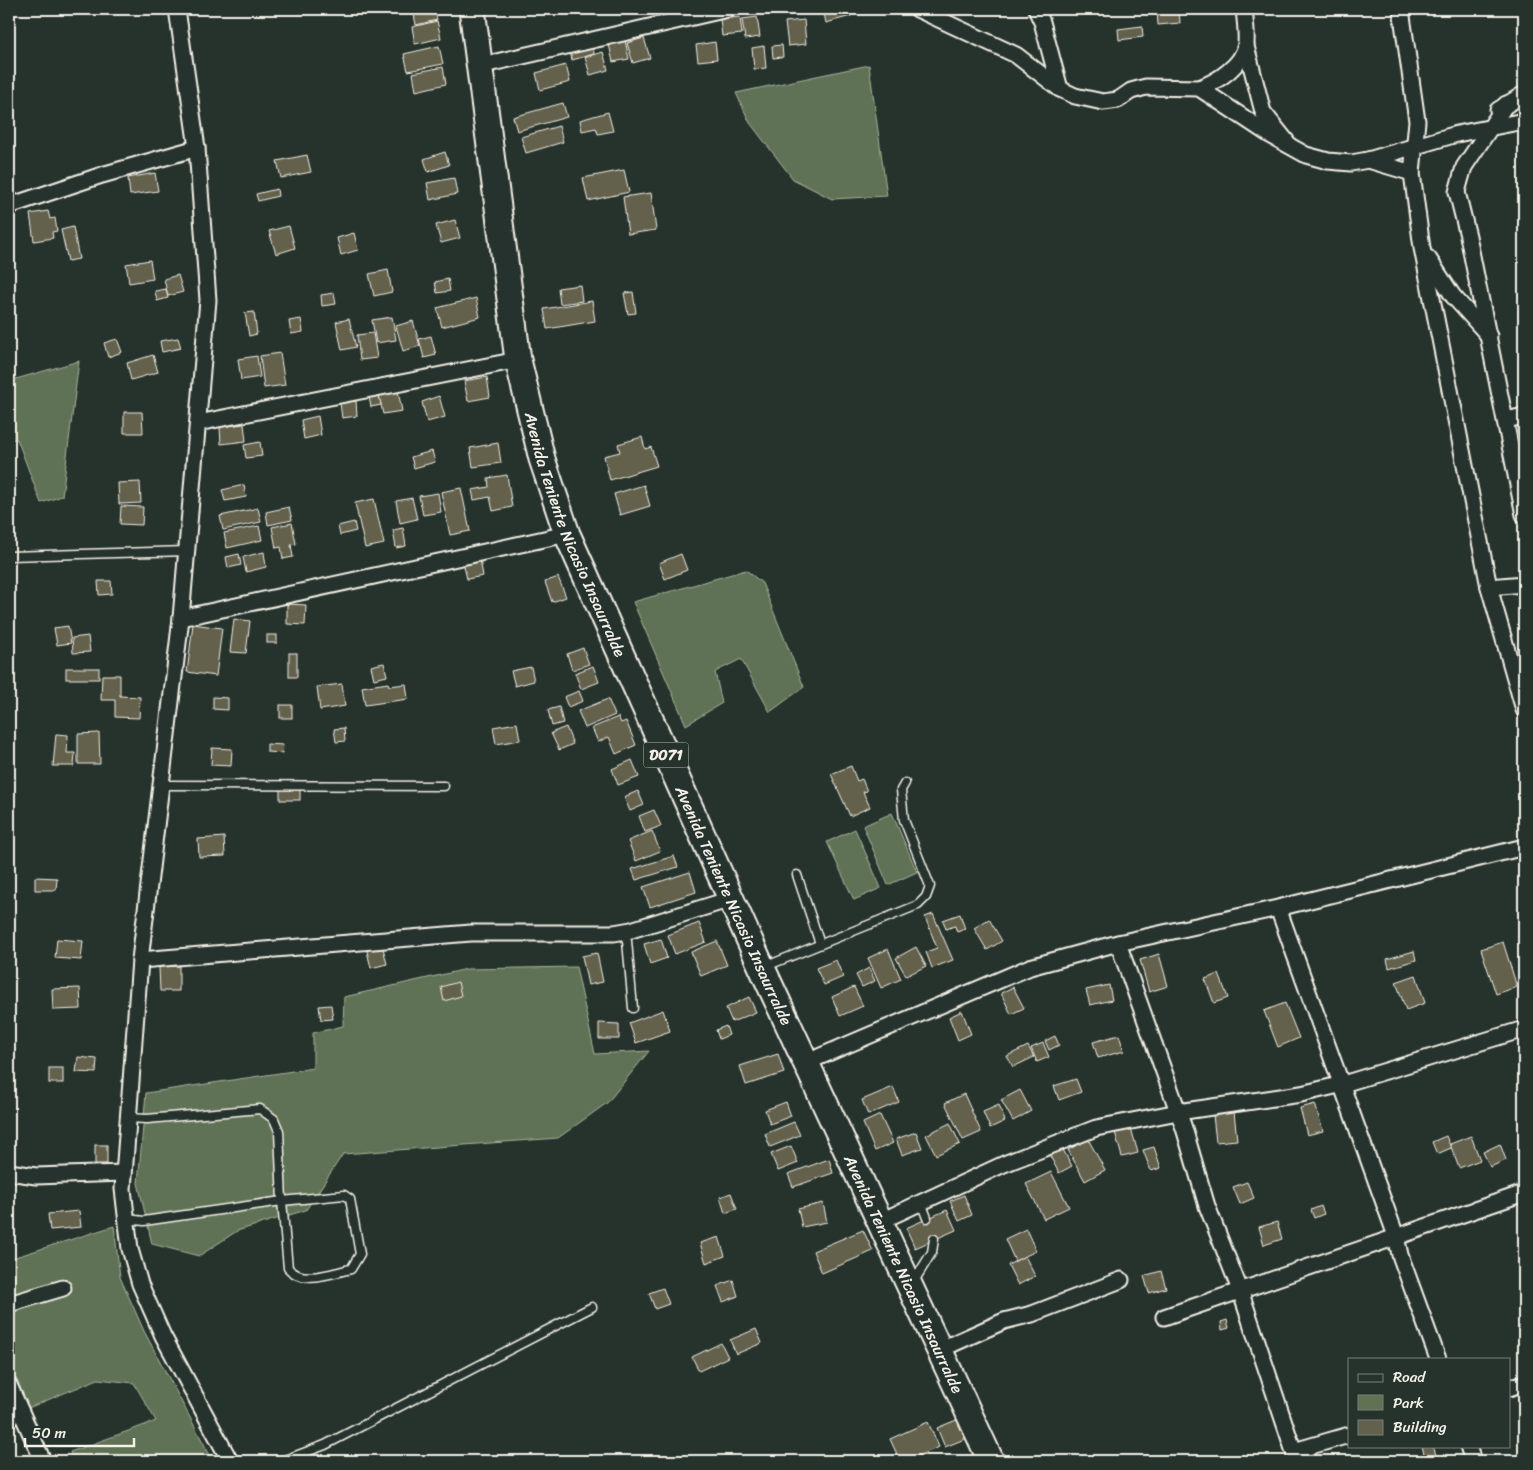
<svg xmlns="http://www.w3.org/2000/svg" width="1533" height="1470" font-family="Sriracha,sans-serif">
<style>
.green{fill:#617254;stroke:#aab29e}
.building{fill:#63604c;stroke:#f4f1e8}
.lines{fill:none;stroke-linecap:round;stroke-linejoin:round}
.service-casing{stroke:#f4f1e8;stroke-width:11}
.minor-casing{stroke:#f4f1e8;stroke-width:19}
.primary-casing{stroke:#f4f1e8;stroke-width:29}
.service{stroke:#26332d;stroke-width:8}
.minor{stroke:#26332d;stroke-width:15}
.primary{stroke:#26332d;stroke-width:25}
.labels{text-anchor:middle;stroke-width:4.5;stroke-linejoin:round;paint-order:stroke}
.shield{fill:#26332d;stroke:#b6b8b0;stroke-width:1}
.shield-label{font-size:15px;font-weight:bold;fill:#f4f1e8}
.street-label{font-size:16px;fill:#f4f1e8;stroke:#26332d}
</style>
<rect width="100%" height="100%" fill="#26332d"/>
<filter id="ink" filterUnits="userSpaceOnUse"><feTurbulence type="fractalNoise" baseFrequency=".02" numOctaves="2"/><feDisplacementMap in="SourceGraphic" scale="10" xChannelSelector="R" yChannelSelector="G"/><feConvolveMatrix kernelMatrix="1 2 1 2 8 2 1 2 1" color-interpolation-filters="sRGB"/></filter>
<g filter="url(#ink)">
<g class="green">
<polygon points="869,65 887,196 832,199 793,179 750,123 736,93"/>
<polygon points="79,361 62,496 41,503 17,439 9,440 9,381"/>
<polygon points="746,570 762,583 804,687 770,712 741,659 715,672 722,703 686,725 633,602"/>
<polygon points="892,813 917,872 888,885 863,826"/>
<polygon points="855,829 881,888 854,900 827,842"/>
<polygon points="576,967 595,1054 649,1051 607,1103 558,1138 343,1154 306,1210 237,1231 199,1256 152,1244 138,1183 146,1093 313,1068 313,1033 343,1026 344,997 467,969"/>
<polygon points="114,1226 120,1277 144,1331 213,1461 73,1461 70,1452 156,1421 134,1383 98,1379 9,1416 9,1259"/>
</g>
<g class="building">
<polygon points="413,9 435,9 437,20 416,25"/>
<polygon points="823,9 849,9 851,16 826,23"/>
<polygon points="1179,9 1180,23 1158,25 1157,10"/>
<polygon points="740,17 742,34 722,36 720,19"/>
<polygon points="757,17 760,37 745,39 742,19"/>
<polygon points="804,20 806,44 788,46 785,22"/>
<polygon points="437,21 441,38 415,44 412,27"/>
<polygon points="1142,26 1143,37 1119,40 1118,29"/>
<polygon points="644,38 650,58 633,63 627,43"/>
<polygon points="625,40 629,59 613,62 609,44"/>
<polygon points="715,42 717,59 698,61 696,45"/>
<polygon points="782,45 783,57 773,58 772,46"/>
<polygon points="439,46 443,64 408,71 404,54"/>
<polygon points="593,46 594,54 572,60 570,52"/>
<polygon points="764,46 766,68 754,69 752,48"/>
<polygon points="603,52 608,70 590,75 585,57"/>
<polygon points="566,65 570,82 540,90 536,73"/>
<polygon points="443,67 446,84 416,91 413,73"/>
<polygon points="563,103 567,117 517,131 513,117"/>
<polygon points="608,112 613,131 598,134 596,128 582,131 580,120"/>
<polygon points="559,126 563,142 526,153 521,137"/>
<polygon points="445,152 449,165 428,172 424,159"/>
<polygon points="307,155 311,172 281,178 277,161"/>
<polygon points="624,170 629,192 588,201 583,178"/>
<polygon points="155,173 158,191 130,195 128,178"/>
<polygon points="454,178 457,194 430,200 427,183"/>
<polygon points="277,189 278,196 258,201 256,194"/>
<polygon points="651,193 656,230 628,234 623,197"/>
<polygon points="48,211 50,219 55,218 57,231 52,232 53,238 34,241 30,214"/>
<polygon points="455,220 460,238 441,243 436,225"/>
<polygon points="289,226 295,248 276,254 269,231"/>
<polygon points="73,227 79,259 68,261 61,230"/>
<polygon points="354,233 358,250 341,255 337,238"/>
<polygon points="150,260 153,279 129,283 126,264"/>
<polygon points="388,270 392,292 374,296 369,274"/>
<polygon points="178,275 183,292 168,296 164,279"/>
<polygon points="448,279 450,291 437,293 435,282"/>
<polygon points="580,285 582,301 560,304 558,288"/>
<polygon points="166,289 168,298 157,301 155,291"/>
<polygon points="633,292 636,313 628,314 624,293"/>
<polygon points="334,293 336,304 322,306 321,295"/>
<polygon points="476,298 480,317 442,327 437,308"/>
<polygon points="592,301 595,321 547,329 544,309"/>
<polygon points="254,312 257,334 249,336 245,313"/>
<polygon points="392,317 396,340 376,343 372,320"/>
<polygon points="301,319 303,332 291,334 289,321"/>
<polygon points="349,319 356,347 342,350 336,322"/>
<polygon points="413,321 420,346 403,351 396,326"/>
<polygon points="373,333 377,358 360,360 357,335"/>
<polygon points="431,336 436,355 424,358 419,339"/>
<polygon points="178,338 181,348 162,352 160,341"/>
<polygon points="117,339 122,352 108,357 104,343"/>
<polygon points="280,353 285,385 264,388 260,356"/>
<polygon points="153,355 158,372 131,380 127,363"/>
<polygon points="257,356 260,377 241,380 238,359"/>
<polygon points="487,377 490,397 468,401 464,381"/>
<polygon points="398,391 402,411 383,414 379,395"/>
<polygon points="379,395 381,405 371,407 369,397"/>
<polygon points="439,396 445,417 427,422 422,402"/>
<polygon points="356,401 357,416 342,418 340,403"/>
<polygon points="124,412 142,412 143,433 124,433"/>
<polygon points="318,416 321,435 304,439 301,420"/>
<polygon points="244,424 246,441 221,444 220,427"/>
<polygon points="642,437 645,449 651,447 657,466 610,480 604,456 620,452 618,444"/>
<polygon points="260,442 262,456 246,458 244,445"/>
<polygon points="498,443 501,463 473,467 470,448"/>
<polygon points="432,451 435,462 414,468 411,457"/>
<polygon points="507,475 512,507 493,511 490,497 474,500 472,490 489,487 488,478"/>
<polygon points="140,482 141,503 119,504 118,483"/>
<polygon points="244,485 246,497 225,501 222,490"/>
<polygon points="644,485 650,506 620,515 614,494"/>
<polygon points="461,488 470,531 450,535 441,492"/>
<polygon points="438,493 441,512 423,515 419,496"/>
<polygon points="412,498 417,519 400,523 396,501"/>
<polygon points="374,499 384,544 365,548 355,503"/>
<polygon points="121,506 143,507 142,525 120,524"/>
<polygon points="289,507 292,520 268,525 266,512"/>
<polygon points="258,508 261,522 223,530 220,516"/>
<polygon points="354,522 356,531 340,535 338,526"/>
<polygon points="292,523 296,544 291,545 293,557 283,559 281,547 276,548 272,527"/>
<polygon points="259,526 262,540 227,548 224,533"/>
<polygon points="403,528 406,546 396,548 393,530"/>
<polygon points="264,552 266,567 246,572 243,557"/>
<polygon points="239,554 241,565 228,568 226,557"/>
<polygon points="681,554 687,570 665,579 659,563"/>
<polygon points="480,559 483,576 467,579 463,562"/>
<polygon points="558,577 566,597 552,602 545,582"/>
<polygon points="98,581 111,581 112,594 99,595"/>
<polygon points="287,604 306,605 305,625 287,624"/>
<polygon points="234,619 250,621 246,653 230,652"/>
<polygon points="193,624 222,628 216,676 187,672"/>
<polygon points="68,626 71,643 57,645 54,628"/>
<rect x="267" y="635" width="10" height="8"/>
<polygon points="88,636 90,652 73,653 72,638"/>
<polygon points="583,648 589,664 572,670 567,654"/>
<rect x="289" y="653" width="8" height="24"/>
<polygon points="384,663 387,676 374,679 371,666"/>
<polygon points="593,666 599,682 581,689 575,673"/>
<polygon points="531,667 534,681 515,686 511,671"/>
<rect x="66" y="668" width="33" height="11"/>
<polygon points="102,675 120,675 120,696 140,697 139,718 115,717 115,700 101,700"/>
<polygon points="388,683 389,686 406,684 408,699 365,705 362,687"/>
<polygon points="342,684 345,706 320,710 317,687"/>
<polygon points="579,691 583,701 568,707 564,697"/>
<polygon points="213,697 228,698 228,710 213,709"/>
<polygon points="608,699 615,715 585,728 578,711"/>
<rect x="280" y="705" width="12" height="13"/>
<polygon points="559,707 563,723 552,726 548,710"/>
<polygon points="618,717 621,723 626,721 636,745 616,754 609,737 598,742 592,728"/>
<polygon points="517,723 520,740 496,744 493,727"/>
<polygon points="566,727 573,744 559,750 551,733"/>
<polygon points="344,728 345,741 336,742 334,729"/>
<polygon points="99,733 100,764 78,764 78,734"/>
<polygon points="56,734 68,735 67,753 75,753 74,766 53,766"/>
<polygon points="267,744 283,745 282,753 267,752"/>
<polygon points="212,748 232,749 231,766 211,765"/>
<polygon points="632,760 639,777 618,785 612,769"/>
<polygon points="851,766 857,781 862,779 867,791 863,792 870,807 850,816 831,774"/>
<rect x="280" y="786" width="20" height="14"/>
<polygon points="638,791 644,805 630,811 624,797"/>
<polygon points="654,810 661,826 645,832 639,816"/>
<polygon points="652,831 660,851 636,861 628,841"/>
<polygon points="224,837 225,856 199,857 198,839"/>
<polygon points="674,856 678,867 636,880 632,869"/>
<polygon points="690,872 696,892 650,907 643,887"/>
<polygon points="35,877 57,878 56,890 35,890"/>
<polygon points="933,914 953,960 932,968 926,952 937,948 925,917"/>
<polygon points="960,914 965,929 957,932 955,926 946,929 943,920"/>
<polygon points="989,919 1002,941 987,950 974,928"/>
<polygon points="699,923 706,942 675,954 668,935"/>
<polygon points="57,939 83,941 81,960 55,958"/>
<polygon points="661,939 667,958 650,964 644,944"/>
<polygon points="717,941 727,965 701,976 691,952"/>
<polygon points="1503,942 1517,987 1496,994 1481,949"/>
<polygon points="382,944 387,964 371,968 366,947"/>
<polygon points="916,947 926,966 906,976 896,958"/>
<polygon points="888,949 901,979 881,988 868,958"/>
<polygon points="1414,951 1416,960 1389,968 1387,959"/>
<polygon points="597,953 603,982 588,985 582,956"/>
<polygon points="1159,954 1168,986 1149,992 1140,960"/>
<polygon points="836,960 843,977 824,985 816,968"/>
<polygon points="179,966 179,991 160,991 159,967"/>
<polygon points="869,968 875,981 862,987 856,975"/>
<polygon points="1219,974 1228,998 1214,1003 1205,979"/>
<polygon points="1416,975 1425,1003 1406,1010 1396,982"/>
<polygon points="458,982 461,996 444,1001 441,987"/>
<polygon points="1109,985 1112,1000 1090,1005 1086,990"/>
<polygon points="854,987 863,1006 840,1016 832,997"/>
<polygon points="1013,987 1024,1008 1011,1014 1001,993"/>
<polygon points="80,988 81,1009 53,1010 52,989"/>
<polygon points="749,997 756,1012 732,1022 726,1008"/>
<polygon points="1285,1003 1299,1038 1278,1047 1264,1011"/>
<polygon points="331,1005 333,1019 321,1020 319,1006"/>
<polygon points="663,1010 670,1031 636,1043 629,1023"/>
<polygon points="962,1011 971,1034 958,1040 949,1017"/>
<polygon points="599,1023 619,1024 619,1039 599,1039"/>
<polygon points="726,1026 729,1035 719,1039 716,1030"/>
<polygon points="1119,1035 1124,1051 1098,1058 1093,1042"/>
<polygon points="1055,1036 1059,1045 1049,1050 1045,1041"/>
<polygon points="1043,1043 1049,1057 1037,1062 1031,1048"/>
<polygon points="1028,1046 1034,1057 1013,1067 1007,1056"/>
<polygon points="778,1054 784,1073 746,1085 740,1066"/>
<polygon points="78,1057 97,1059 96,1073 76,1072"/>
<rect x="49" y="1068" width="14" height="15"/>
<polygon points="1076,1079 1081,1092 1059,1100 1054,1086"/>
<polygon points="893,1087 899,1102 868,1115 862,1100"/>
<polygon points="1020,1090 1031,1111 1013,1121 1001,1100"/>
<polygon points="964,1094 981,1132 963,1140 945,1103"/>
<polygon points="786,1102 791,1116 770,1124 765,1110"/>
<polygon points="1315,1104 1323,1131 1307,1135 1300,1108"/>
<polygon points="999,1105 1005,1121 990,1128 983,1112"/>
<polygon points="1234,1112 1237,1140 1216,1142 1213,1115"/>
<polygon points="880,1115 893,1143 875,1151 863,1123"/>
<polygon points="794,1122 800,1135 770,1147 765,1134"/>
<polygon points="950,1123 960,1144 936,1155 926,1135"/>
<polygon points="1131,1128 1138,1153 1122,1157 1115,1132"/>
<polygon points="916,1132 922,1148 902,1155 896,1139"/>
<polygon points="1446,1136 1451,1148 1437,1154 1432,1142"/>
<polygon points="1471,1136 1480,1160 1459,1168 1450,1144"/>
<polygon points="1088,1139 1105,1170 1085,1181 1068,1150"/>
<polygon points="1500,1144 1506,1160 1490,1167 1483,1152"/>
<rect x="95" y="1145" width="12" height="19"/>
<polygon points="791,1146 798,1163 778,1171 771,1154"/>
<polygon points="1154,1147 1161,1168 1151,1171 1143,1150"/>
<polygon points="1062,1148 1072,1166 1059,1173 1049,1154"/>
<polygon points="829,1159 833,1173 793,1187 788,1174"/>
<polygon points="1051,1172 1069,1207 1044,1219 1026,1184"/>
<polygon points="1247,1182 1254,1198 1240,1204 1233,1187"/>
<polygon points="731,1193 737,1209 725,1213 720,1197"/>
<polygon points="964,1195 972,1215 959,1221 950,1201"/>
<polygon points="823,1203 827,1222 802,1227 798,1209"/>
<polygon points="1321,1206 1324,1214 1314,1218 1311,1210"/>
<polygon points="947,1210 956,1230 915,1248 906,1228"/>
<polygon points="79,1211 81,1227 50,1230 48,1214"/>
<polygon points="1277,1222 1282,1239 1264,1245 1259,1227"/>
<polygon points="1026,1229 1036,1251 1015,1261 1005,1239"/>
<polygon points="863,1230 873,1251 822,1273 813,1251"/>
<polygon points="719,1237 725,1256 706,1263 700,1243"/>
<polygon points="1025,1256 1035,1276 1018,1285 1008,1265"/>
<polygon points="1161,1271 1166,1288 1149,1293 1144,1276"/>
<polygon points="733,1280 738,1296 723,1302 717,1286"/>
<polygon points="663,1288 669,1304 655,1309 649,1293"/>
<polygon points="1227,1320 1229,1328 1222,1330 1221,1322"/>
<polygon points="756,1329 762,1343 736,1354 730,1340"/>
<polygon points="721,1343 728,1357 699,1371 692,1357"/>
<polygon points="959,1419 967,1438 945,1447 937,1428"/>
<polygon points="928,1422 939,1447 906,1461 900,1461 890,1439"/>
<polygon points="1422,1446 1433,1446 1438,1461 1417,1461 1416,1457 1424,1454"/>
</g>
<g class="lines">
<g class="service-casing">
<g id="service">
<polyline points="9,556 188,551"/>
<polyline points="160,785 444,786"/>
<polyline points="797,875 820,944"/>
<polyline points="623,932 627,941 633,1008"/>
<polyline points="764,967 918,905 926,897 930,886 904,820 901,790 905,783"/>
<polyline points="921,1202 927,1218"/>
<path d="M127,1219L144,1221L282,1201L344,1195L350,1199L360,1254L351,1269C331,1273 302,1285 288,1268L282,1201L279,1131L274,1119L260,1109L147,1119L128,1118"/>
<polyline points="913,1283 932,1252 934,1239"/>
<polyline points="282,1461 325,1445 592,1307"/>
</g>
</g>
<g class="minor-casing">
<g id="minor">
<polyline points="177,9 197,148 208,300 181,618 140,960 123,1189 130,1249 140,1284 163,1336 230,1461"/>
<polyline points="917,9 1016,55 1060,89 1075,96 1103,102 1118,100 1131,91 1146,87 1199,88 1270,135 1306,155 1328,161 1351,163 1368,160 1457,134 1524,121"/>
<polyline points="1036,9 1042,22 1060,89"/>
<polyline points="1401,9 1417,121 1412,173"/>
<polyline points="1246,46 1263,112 1287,142"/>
<polyline points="479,66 728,9"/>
<path d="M1199,88C1217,82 1243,65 1246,44C1247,33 1245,20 1244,9"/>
<polyline points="1506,104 1464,167 1460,181 1457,192 1468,236 1524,515"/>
<polyline points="1498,110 1524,94"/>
<polyline points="1368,160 1412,173 1422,248 1489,587 1524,710"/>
<polyline points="9,206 102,175 197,148"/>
<polyline points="1428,258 1453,296 1489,336"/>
<polyline points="1506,420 1524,416"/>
<polyline points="198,423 518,360"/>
<polyline points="1489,587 1524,584"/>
<polyline points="181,618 567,534"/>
<polyline points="1278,908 1396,1236 1400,1255 1438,1359"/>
<polyline points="1118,943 1184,1128 1207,1206 1240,1290 1297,1461"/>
<polyline points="140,960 471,933 614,933 631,930 731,899"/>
<polyline points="807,1062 1030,967 1118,943 1278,908 1524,847"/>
<polyline points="9,1172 36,1176 124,1173"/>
<polyline points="881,1221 1004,1164 1096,1128 1178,1112 1301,1094 1343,1084 1524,1029"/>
<polyline points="9,1304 63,1288"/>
<polyline points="1164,1317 1524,1193"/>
<polyline points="939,1350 1004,1321 1032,1314 1121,1280"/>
<polyline points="9,1385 43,1461"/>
<polyline points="1509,1388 1524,1383"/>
<polyline points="1468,1446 1473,1461"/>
<polyline points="1294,1451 1349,1435"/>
</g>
</g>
<g class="primary-casing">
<g id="primary">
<path id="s1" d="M472,9L518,360L542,459L567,534L762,968L991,1461"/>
</g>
</g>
<use href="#service" class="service"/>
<use href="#minor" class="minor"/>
<use href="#primary" class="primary"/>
</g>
</g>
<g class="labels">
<rect class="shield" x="643.5" y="742.5" width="45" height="25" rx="4"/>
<g class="shield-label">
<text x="666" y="760">D071</text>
</g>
<g class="street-label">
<text dy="6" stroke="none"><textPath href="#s1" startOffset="538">Avenida Teniente Nicasio Insaurralde</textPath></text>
<text dy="6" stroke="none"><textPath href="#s1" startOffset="942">Avenida Teniente Nicasio Insaurralde</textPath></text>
<text dy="6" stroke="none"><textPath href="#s1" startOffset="1348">Avenida Teniente Nicasio Insaurralde</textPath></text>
</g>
</g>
<rect width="1533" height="1470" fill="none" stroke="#26332d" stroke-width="30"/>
<rect x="15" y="15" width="1503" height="1440" fill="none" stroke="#f4f1e8" stroke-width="2" filter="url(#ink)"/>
<rect x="1348" y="1358" width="162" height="90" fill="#26332d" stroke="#787f78"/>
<rect x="1358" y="1374" width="25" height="8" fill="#26332d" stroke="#787f78"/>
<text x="1393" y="1382" font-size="15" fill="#f4f1e8">Road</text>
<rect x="1358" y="1395" width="25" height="15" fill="#617254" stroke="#787f78"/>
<text x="1393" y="1408" font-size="15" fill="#f4f1e8">Park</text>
<rect x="1358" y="1420" width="25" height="15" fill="#63604c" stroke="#787f78"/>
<text x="1393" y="1432" font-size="15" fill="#f4f1e8">Building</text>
<path d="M25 1438v8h109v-8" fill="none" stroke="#f4f1e8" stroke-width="2.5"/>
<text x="32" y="1438" font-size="15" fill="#f4f1e8" stroke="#26332d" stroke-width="4" paint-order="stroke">50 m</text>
</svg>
